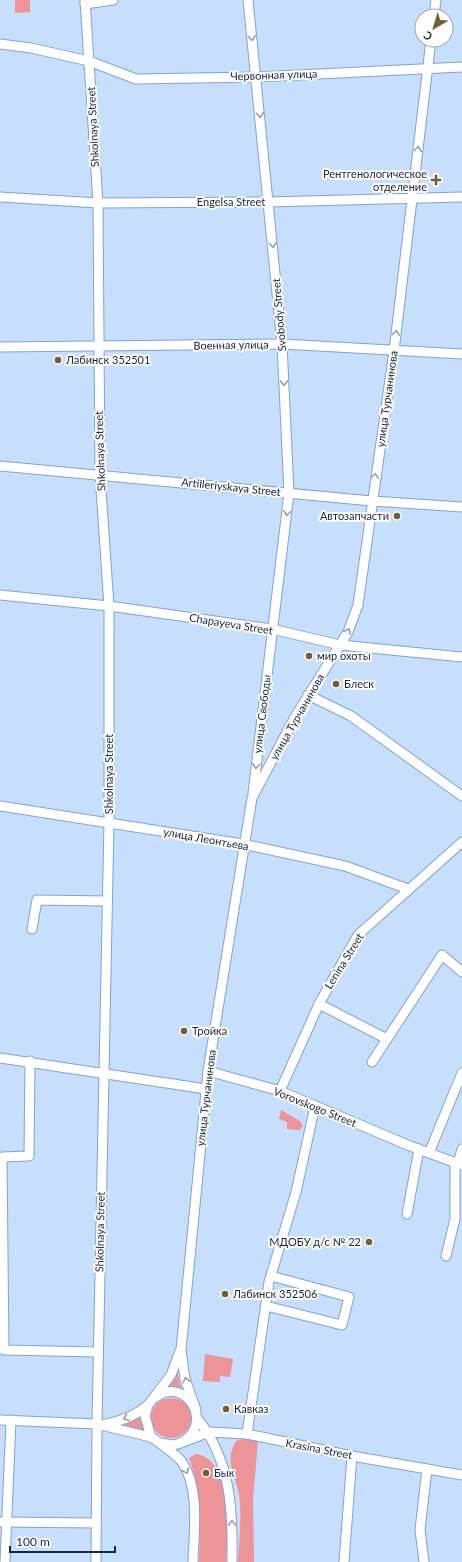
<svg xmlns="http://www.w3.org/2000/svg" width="462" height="1562" font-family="Lato,sans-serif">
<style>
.green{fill:#ed9498}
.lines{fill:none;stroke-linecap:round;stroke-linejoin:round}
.minor-casing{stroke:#7fa3d4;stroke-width:11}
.minor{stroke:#fff;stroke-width:9}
.oneway{stroke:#989ea6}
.poi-dot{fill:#785b2e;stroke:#fdfdfd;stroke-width:1.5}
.labels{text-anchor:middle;stroke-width:4;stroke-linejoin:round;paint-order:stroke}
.street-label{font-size:11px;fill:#19273a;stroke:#fdfdfd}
.poi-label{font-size:11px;fill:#19273a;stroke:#fdfdfd;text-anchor:start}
</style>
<rect width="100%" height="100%" fill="#c8defd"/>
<g class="green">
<polygon points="15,0 30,0 30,12 15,13"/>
<polygon points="281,1110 300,1121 303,1126 300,1130 287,1129 287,1122 279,1119"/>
<polygon points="205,1354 233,1359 230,1377 220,1376 220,1382 203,1381"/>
<polygon points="177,1371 182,1391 168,1388"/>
<circle cx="171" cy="1418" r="20"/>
<polygon points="144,1414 146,1432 122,1426"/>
<path d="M244,1438L258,1441L253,1499L254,1562H238C239,1540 242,1516 239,1494C235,1473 224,1462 236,1441Z"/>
<path d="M196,1454C234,1459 227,1535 226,1562H199C200,1527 202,1491 189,1458Z"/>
</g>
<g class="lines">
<g class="minor-casing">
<g id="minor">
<polyline points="85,0 98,203 100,475 109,606 109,822 97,1424 96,1562"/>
<polyline points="248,0 282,344 289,493 253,793"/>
<polyline points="85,4 113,0"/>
<polyline points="434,16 436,0"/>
<polyline points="0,44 31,48 89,61 136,79 257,77 462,67"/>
<polyline points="0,197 98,203 268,202 462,197"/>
<polyline points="0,347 282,344 462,354"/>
<polyline points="0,466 372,501 462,507"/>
<polyline points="0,595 109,606 272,629 340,645 462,657"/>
<polyline points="308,695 351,716 462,796"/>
<polyline points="0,806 243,844 345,866 408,889"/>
<polyline points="32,929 37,900 107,901"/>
<polyline points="319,1004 387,1039"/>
<polyline points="0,1058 206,1089"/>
<polyline points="30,1061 29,1156 2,1157 4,1350 98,1352"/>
<polyline points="372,1062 442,955 462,972"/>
<polyline points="208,1071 280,1091 410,1146 462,1165"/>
<polyline points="280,1091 319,1004 358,935 462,842"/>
<polyline points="429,1153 462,1073"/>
<polyline points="458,1164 462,1149"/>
<polyline points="407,1214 419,1149"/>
<polyline points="446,1256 455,1219 455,1162"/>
<polyline points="266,1306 342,1325 349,1297 271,1276"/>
<path d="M154,1398C158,1396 162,1393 166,1392C197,1387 212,1435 174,1445L160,1443L151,1437L145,1416L148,1405L171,1375L180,1351"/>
<polyline points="196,1410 185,1379 181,1350 208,1071 252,798 295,717 348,632 358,605 394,351 431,40"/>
<path d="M197,1418C231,1460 233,1510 232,1562"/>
<polyline points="0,1420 97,1424 151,1437"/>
<path d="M102,1425C120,1421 134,1417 148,1405"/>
<polyline points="247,1434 269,1282 296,1192 315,1106"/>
<path d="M161,1444C167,1449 177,1455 182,1462C200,1488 194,1532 193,1562"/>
<polyline points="178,1444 209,1432 247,1434 352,1456 462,1475"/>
<polyline points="0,1522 96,1523"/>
<polyline points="5,1562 11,1420"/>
<polyline points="344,1562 352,1456"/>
<polyline points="424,1562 420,1530 427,1469"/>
</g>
</g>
<use href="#minor" class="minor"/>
</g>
<defs><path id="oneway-chevron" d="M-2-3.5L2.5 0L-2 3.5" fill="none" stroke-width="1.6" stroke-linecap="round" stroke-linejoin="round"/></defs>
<g class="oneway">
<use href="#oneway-chevron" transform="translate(252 38) rotate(83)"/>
<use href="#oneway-chevron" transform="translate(260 115) rotate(85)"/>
<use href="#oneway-chevron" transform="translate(418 149) rotate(-83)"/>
<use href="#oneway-chevron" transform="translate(273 245) rotate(84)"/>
<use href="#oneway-chevron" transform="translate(396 333) rotate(-83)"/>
<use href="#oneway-chevron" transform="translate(284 383) rotate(87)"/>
<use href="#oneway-chevron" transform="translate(375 476) rotate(-82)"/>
<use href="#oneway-chevron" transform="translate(287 513) rotate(97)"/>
<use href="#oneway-chevron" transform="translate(348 631) rotate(-65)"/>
<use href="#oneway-chevron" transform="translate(256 766) rotate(97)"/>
<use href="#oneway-chevron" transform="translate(186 1380) rotate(-103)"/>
<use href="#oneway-chevron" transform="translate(126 1418) rotate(159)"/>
<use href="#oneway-chevron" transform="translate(186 1471) rotate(66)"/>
<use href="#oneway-chevron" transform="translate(232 1523) rotate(-91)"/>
</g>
<g class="poi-dot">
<path d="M434 174h4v4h4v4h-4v4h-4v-4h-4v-4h4z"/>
<circle cx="58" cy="360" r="4"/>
<circle cx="397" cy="516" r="4"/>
<circle cx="309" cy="656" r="4"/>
<circle cx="336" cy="684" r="4"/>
<circle cx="184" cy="1031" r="4"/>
<circle cx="369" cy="1242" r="4"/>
<circle cx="225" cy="1294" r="4"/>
<circle cx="226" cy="1409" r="4"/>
<circle cx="206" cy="1473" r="4"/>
</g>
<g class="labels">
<g class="street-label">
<text transform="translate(274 75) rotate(-2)" y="4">Червонная улица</text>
<text transform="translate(93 127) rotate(-93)" y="4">Shkolnaya Street</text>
<text x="231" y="206">Engelsa Street</text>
<text transform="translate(279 315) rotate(-95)" y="4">Svobody Street</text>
<text transform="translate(231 345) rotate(-1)" y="4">Военная улица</text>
<text transform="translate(387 399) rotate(-82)" y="4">улица Турчанинова</text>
<text transform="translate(100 451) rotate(-92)" y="4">Shkolnaya Street</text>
<text transform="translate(231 487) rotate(6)" y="4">Artilleriyskaya Street</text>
<text transform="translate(231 624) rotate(9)" y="4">Chapayeva Street</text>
<text transform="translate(262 714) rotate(-83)" y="4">улица Свободы</text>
<text transform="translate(297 717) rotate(-60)" y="4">улица Турчанинова</text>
<text transform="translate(109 774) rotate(-90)" y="4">Shkolnaya Street</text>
<text transform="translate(206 839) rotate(10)" y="4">улица Леонтьева</text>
<text transform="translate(344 961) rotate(-58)" y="4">Lenina Street</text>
<text transform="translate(206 1098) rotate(-83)" y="4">улица Турчанинова</text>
<text transform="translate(315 1107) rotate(22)" y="4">Vorovskogo Street</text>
<text transform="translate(100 1232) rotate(-89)" y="4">Shkolnaya Street</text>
<text transform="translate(319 1449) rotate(11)" y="4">Krasina Street</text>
</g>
<g class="poi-label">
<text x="427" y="178" text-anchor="end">Рентгенологическое<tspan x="427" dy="13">отделение</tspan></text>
<text x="66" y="364">Лабинск 352501</text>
<text x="389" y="520" text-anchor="end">Автозапчасти</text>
<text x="317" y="660">мир охоты</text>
<text x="344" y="688">Блеск</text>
<text x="192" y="1035">Тройка</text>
<text x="361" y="1246" text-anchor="end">МДОБУ д/с № 22</text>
<text x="233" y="1298">Лабинск 352506</text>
<text x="234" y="1413">Кавказ</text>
<text x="214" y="1477">Бык</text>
</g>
</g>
<g transform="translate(434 28) rotate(218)"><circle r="19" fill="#fdfdfd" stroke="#a2a7af"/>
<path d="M0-3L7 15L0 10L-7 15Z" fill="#785b2e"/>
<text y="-6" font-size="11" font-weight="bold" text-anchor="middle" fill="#19273a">С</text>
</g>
<path d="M10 1546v6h105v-6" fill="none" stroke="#19273a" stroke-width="2"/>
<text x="16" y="1546" font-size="12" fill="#19273a" stroke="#fdfdfd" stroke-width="3" paint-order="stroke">100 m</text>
</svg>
